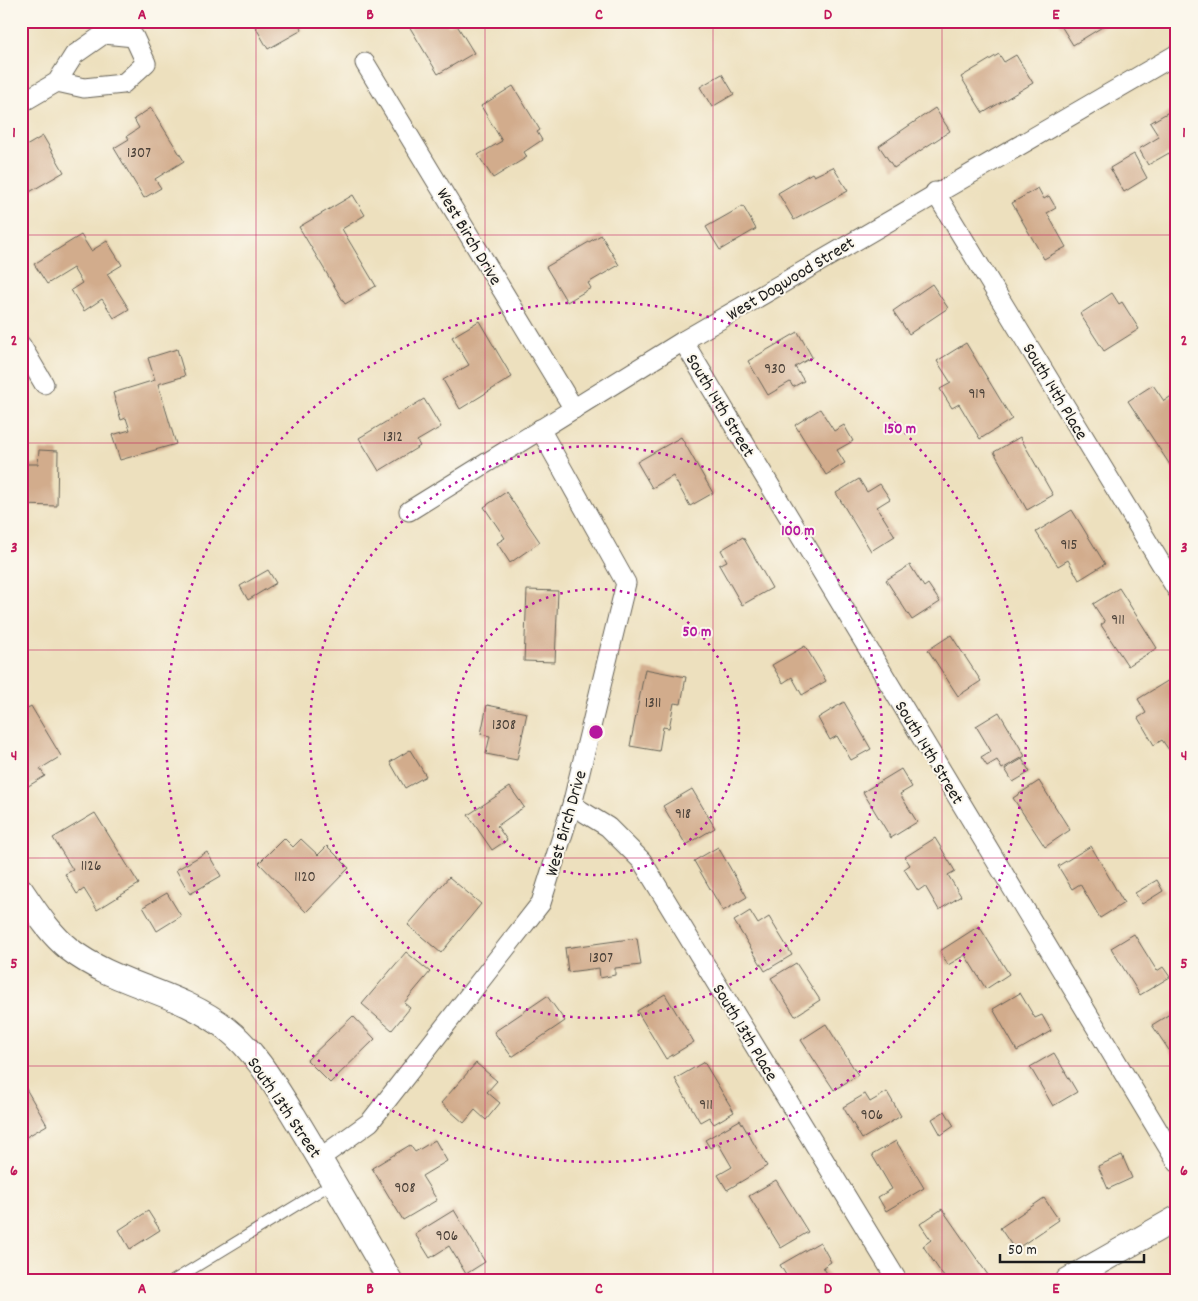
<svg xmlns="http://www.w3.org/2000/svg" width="1198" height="1301" font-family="Dekko,sans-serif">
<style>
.building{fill:#d2ac8c}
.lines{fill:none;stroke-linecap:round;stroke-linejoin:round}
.service-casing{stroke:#656155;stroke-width:12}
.minor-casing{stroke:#656155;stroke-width:21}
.tertiary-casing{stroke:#656155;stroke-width:26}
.service{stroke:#fff;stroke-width:10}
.minor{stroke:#fff;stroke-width:19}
.tertiary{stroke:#fff;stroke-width:24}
.grid{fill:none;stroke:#c2185b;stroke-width:1;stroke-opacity:0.55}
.ring{fill:none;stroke:#b5179e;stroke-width:2.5;stroke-dasharray:2.5 5}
.labels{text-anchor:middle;stroke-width:4;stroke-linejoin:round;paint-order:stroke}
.number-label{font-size:15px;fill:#4a4038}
.street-label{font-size:18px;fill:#1c1c1c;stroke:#fbf7ec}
.centre{fill:#b5179e;stroke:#fbf7ec;stroke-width:2.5}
.ring-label{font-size:15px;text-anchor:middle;font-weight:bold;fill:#b5179e;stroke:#fbf7ec;stroke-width:4;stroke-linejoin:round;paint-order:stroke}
.neatline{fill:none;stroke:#c2185b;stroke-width:2}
.grid-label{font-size:16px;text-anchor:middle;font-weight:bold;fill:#c2185b}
</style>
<rect width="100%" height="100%" fill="#fbf7ec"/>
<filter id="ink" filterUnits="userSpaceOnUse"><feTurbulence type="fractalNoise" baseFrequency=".02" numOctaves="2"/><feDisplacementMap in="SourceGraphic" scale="10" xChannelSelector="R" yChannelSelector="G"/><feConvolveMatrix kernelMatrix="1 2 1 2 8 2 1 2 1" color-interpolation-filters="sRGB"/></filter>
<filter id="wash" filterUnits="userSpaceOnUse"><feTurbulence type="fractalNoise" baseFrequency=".0096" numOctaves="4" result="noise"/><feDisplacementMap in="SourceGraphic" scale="20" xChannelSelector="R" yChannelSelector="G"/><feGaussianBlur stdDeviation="1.12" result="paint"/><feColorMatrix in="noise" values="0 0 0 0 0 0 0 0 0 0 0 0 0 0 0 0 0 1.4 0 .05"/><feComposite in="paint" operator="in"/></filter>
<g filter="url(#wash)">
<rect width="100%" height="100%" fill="#ede0be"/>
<g id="blocks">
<g class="building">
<polygon points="252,21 297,21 302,30 268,49"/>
<polygon points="406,21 445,21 448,26 455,22 474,53 438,74"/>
<polygon points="1058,21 1112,21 1073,45"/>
<polygon points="999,54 1004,62 1016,55 1033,83 983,113 961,77"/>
<polygon points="722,74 734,94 712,107 700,87"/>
<polygon points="513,86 540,130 537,132 542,140 524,152 527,157 493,178 478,155 502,141 481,106"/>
<polygon points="1177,107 1177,166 1169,153 1148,165 1139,149 1159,137 1150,123"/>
<polygon points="151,108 184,161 155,179 161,188 144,198 114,148 129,139 127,136 139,128 134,119"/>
<polygon points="935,108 950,131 894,168 879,146"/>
<polygon points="43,136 64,172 21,197 21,149"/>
<polygon points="1134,154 1147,178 1124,192 1110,168"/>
<polygon points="833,167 848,191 794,220 778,193 812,173 814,176"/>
<polygon points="1038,188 1044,199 1049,196 1056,208 1047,213 1066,247 1044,259 1012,203"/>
<polygon points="353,195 365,215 342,229 376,286 345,304 299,227"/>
<polygon points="743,206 756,229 720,250 706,227"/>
<polygon points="81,235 91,251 107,241 122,265 107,274 129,309 114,318 102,299 84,311 71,290 82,283 73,268 47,284 34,264"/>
<polygon points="601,235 619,265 588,283 591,288 567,302 546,267"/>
<polygon points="932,284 948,308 909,334 893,311"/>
<polygon points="1112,293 1119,304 1122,302 1139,329 1104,351 1080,314"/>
<polygon points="479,321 512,377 460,409 443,380 469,365 452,337"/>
<polygon points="798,332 812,357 795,367 804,381 793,387 790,382 768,395 748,361"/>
<polygon points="966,343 1012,419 980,439 959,404 952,408 940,389 951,383 937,361"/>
<polygon points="177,349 185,376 158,384 176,444 120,460 112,435 130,430 126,418 121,420 113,393 155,380 148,358"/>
<polygon points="1153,385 1164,401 1173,395 1177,401 1177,469 1174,471 1128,401"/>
<polygon points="424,399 441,427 417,441 420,446 379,471 359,438"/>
<polygon points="820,409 834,431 844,425 853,441 837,450 845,463 826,475 795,425"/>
<polygon points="681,437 713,493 690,506 673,476 652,488 637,462"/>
<polygon points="1020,437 1053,495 1027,510 994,452"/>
<polygon points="39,450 58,451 57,506 21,505 21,464 38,464"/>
<polygon points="859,479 867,492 880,484 890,499 877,507 895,536 871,551 836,493"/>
<polygon points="506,492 540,542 510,563 497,543 505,538 484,507"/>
<polygon points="1072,510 1105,564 1079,580 1068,560 1058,566 1036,532"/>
<polygon points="743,537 772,588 742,605 719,565 727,561 721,550"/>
<polygon points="910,565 924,587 928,584 940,602 912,620 886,580"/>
<polygon points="268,570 276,583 248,600 240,586"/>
<polygon points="1119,588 1157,648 1128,666 1101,625 1105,622 1093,604"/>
<polygon points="527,590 558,591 555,662 524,661"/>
<polygon points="951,635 981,681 958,696 928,650"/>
<polygon points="805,646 826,681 802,695 792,677 783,683 772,665"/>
<polygon points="645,669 686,677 681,704 674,703 669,728 663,727 659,751 630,746"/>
<polygon points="1174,677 1177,681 1177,750 1175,746 1169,750 1162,740 1154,745 1138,718 1146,713 1138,699"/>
<polygon points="844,702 871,749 851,760 837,736 830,740 818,718"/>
<polygon points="487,705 527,713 517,760 486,754 490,736 481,734"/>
<polygon points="31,706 61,756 40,769 45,776 25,788 21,782 21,712"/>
<polygon points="999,712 1025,756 1002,769 997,760 987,766 981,757 991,751 976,726"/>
<polygon points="410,750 426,776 405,788 390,762"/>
<polygon points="1022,759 1030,772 1013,782 1005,769"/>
<polygon points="901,769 912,787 900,794 917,822 891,838 863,792"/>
<polygon points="1039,781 1070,830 1045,847 1013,798"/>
<polygon points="510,787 524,807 497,826 507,840 492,850 468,815"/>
<polygon points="692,789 715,828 686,845 663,806"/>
<polygon points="95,813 139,884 97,910 84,889 77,894 65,874 73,870 53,838"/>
<polygon points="284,838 293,847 301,839 318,855 327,846 349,868 306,912 259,863"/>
<polygon points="935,838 955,871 948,875 961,896 939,910 925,886 918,891 904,869 910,865 905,857"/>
<polygon points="1091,846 1124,903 1100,918 1080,884 1072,889 1058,866"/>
<polygon points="718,847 747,897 723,911 694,861"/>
<polygon points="207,852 221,876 190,894 176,870"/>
<polygon points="449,877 481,904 441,953 408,925"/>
<polygon points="1157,880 1163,891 1142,904 1135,893"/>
<polygon points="167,893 181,916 157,931 143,907"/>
<polygon points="750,911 758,924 769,917 792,955 765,971 734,921"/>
<polygon points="979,926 1009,974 986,989 965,955 948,965 940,951"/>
<polygon points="1134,934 1157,971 1163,967 1170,977 1140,995 1111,948"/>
<polygon points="637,938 641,965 615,968 615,975 600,978 599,968 568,972 565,948"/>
<polygon points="406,952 430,972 404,1003 410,1008 392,1030 362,1004"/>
<polygon points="796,963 820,1000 795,1016 771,978"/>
<polygon points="1020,993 1035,1018 1042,1015 1051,1031 1017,1051 993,1009"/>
<polygon points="665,994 694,1042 666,1059 637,1011"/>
<polygon points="547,996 565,1021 512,1057 494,1032"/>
<polygon points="1173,1012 1177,1018 1177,1062 1152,1025"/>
<polygon points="353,1016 375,1039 330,1083 307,1060"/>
<polygon points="826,1024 858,1075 834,1090 801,1040"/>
<polygon points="1054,1053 1077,1092 1053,1106 1030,1067"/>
<polygon points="704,1062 734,1112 714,1124 709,1117 700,1122 675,1079"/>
<polygon points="476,1063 497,1081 487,1092 500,1103 486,1120 475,1110 464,1123 441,1103"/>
<polygon points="21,1086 23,1088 25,1087 47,1125 21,1140"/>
<polygon points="887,1092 901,1116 862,1139 843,1107 865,1094 870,1102"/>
<polygon points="945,1111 954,1126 941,1135 932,1119"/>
<polygon points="740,1120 767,1166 727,1190 718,1175 732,1167 718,1143 710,1148 705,1140"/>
<polygon points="435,1140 447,1161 422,1176 437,1200 403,1220 372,1168 410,1145 415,1152"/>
<polygon points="896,1141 924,1188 886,1211 878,1197 892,1189 872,1155"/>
<polygon points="1122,1155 1132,1178 1108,1189 1098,1166"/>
<polygon points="776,1180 808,1232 781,1248 749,1196"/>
<polygon points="1044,1198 1059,1220 1015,1250 1000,1228"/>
<polygon points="942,1209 988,1275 981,1280 946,1280 923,1246 931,1240 920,1224"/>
<polygon points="454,1210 485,1262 466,1274 449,1246 430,1258 415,1234"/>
<polygon points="148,1211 160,1230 130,1249 119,1230"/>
<polygon points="820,1242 831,1262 823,1267 831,1280 789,1280 780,1265"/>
</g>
</g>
</g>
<g filter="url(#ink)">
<use href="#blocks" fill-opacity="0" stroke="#656155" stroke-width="1"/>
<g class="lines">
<g class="service-casing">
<polyline id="service" points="174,1280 333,1183"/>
</g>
<g class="minor-casing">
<g id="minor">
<polyline points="365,63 574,409"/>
<polyline points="21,103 57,82 74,55 104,34 134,37 146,63 123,84 84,88 57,82"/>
<polyline points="935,192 1177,590"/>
<polyline points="683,341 1177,1162"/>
<polyline points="21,345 44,384"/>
<polyline points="409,511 683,341 1177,54"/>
<polyline points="572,805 608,827 642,861 897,1280"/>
<polyline points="320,1158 370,1122 541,903 572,805 626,583 540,429"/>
</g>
</g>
<g class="tertiary-casing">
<g id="tertiary">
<path d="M21,890C35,910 49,933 69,949C116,986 180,991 227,1029C256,1052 275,1086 294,1116C327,1170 358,1225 390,1280"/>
<polyline points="1068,1280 1177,1218"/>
</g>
</g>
<use href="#service" class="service"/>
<use href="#minor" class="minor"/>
<use href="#tertiary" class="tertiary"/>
</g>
</g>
<path class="grid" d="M256,21V1280M485,21V1280M713,21V1280M942,21V1280M21,235H1177M21,443H1177M21,650H1177M21,858H1177M21,1066H1177"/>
<g class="ring">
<circle cx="596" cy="732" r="143"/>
<circle cx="596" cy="732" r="286"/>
<circle cx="596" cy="732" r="430"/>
</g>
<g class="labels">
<g class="number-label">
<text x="139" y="157">1307</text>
<text x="775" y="373">930</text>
<text x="977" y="398">919</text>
<text x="393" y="441">1312</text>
<text x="1069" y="549">915</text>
<text x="1118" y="624">911</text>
<text x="653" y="707">1311</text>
<text x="504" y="729">1308</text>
<text x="683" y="818">918</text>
<text x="91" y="870">1126</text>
<text x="305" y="881">1120</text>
<text x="601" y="962">1307</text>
<text x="706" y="1109">911</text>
<text x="872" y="1119">906</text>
<text x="405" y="1192">908</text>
<text x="447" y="1240">906</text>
</g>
<g class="street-label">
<text transform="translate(470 236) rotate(59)" y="6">West Birch Drive</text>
<text transform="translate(790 278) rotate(-31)" y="6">West Dogwood Street</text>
<text transform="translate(1056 391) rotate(59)" y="6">South 14th Place</text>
<text transform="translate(721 405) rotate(59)" y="6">South 14th Street</text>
<text transform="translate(930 752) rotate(59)" y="6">South 14th Street</text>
<text transform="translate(565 823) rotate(-74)" y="6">West Birch Drive</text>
<text transform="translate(746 1032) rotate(59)" y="6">South 13th Place</text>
<text transform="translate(285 1107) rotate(56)" y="6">South 13th Street</text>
</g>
</g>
<circle cx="596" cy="732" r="8" class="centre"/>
<g class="ring-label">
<text x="900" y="433">150 m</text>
<text x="798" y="535">100 m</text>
<text x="697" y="636">50 m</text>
</g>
<rect width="1198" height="1301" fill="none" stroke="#fbf7ec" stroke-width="55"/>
<path d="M1000 1254v8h144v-8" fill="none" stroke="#1c1c1c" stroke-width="2.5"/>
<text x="1008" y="1254" font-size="15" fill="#1c1c1c" stroke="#fbf7ec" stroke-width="4" paint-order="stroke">50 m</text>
<rect x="28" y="28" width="1142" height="1246" class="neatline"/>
<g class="grid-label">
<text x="142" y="19">A</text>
<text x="370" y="19">B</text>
<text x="599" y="19">C</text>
<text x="828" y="19">D</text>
<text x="1056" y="19">E</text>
<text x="14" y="137">1</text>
<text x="1184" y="137">1</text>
<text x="14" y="345">2</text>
<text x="1184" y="345">2</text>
<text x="14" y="552">3</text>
<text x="1184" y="552">3</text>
<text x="14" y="760">4</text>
<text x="1184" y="760">4</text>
<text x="14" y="968">5</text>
<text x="1184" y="968">5</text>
<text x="14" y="1175">6</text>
<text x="1184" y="1175">6</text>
<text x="142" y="1293">A</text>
<text x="370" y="1293">B</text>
<text x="599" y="1293">C</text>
<text x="828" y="1293">D</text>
<text x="1056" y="1293">E</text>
</g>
</svg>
